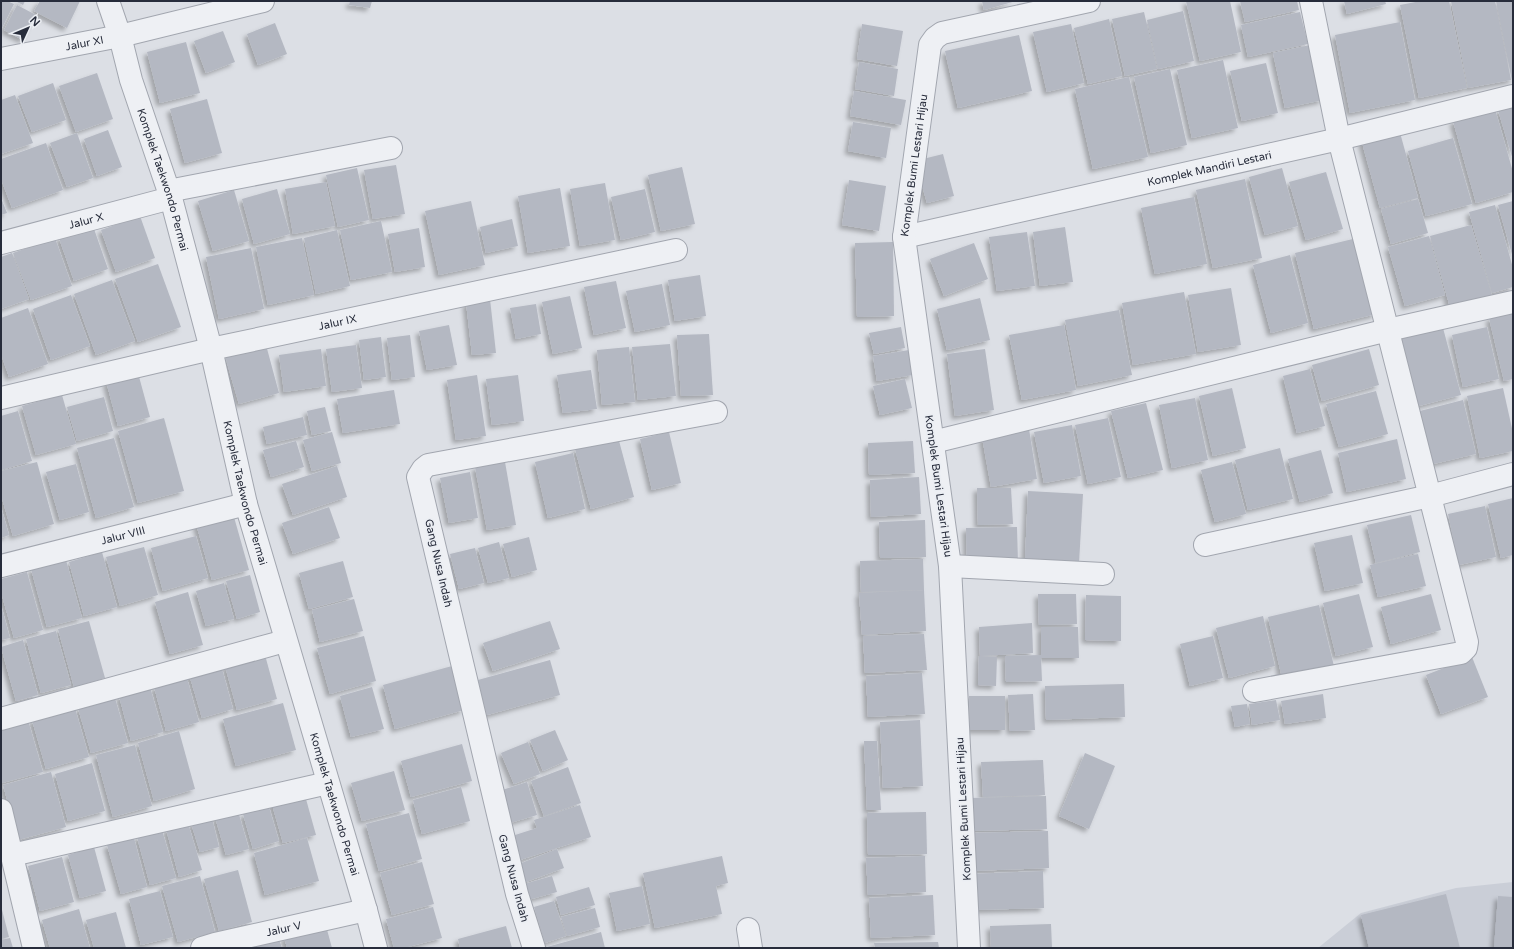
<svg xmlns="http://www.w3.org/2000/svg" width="1514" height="949" font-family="'Varela Round',sans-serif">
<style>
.built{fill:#caced7}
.building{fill:#b4b8c2;filter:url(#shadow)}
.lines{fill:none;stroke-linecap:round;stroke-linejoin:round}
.minor-casing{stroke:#a2a6af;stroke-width:24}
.minor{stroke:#eef0f4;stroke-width:22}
.labels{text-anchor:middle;stroke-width:3.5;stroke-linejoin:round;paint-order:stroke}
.street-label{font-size:11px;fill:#272c3b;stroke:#ebeef3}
</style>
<defs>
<filter id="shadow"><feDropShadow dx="-3.5" dy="3.5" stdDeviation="2" flood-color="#0004"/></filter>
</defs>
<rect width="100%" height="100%" fill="#dcdfe5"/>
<polygon class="built" points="1513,882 1513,948 1318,948 1361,913 1456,888"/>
<g class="building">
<polygon points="1,1 7,1 14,4 1,30"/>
<polygon points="15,1 25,1 23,5"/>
<polygon points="40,1 80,1 67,28 34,11"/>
<polygon points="350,1 372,1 370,8 349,5"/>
<polygon points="982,1 1016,1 984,10"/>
<polygon points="1186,1 1230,1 1241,52 1200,61"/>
<polygon points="1240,1 1297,1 1299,10 1245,22"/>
<polygon points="1344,1 1385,1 1386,4 1347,14"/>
<polygon points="1421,1 1449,1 1467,88 1419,98 1400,5"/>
<polygon points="1451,1 1495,1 1511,80 1468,88"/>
<polygon points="1496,1 1513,1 1513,81 1512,81"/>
<polygon points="17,5 36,15 23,40 4,30"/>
<polygon points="1183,11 1194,61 1158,69 1147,20"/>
<polygon points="1144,12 1157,69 1125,76 1112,19"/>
<polygon points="1300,12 1308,44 1248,57 1241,25"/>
<polygon points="1109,19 1122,76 1088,84 1074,28"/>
<polygon points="1400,22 1415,100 1350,113 1335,35"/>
<polygon points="275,23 287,54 258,65 247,34"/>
<polygon points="862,24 903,31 897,66 857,59"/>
<polygon points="1071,24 1084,83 1047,92 1033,32"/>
<polygon points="223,31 235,62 206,73 194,41"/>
<polygon points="1019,35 1032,91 958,108 945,51"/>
<polygon points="186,42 200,93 160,103 147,52"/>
<polygon points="1310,45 1323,100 1285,108 1273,53"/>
<polygon points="1223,60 1238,128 1192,138 1177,70"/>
<polygon points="859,62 898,69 894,96 855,89"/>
<polygon points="1266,63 1278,113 1242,121 1230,71"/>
<polygon points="1170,69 1187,145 1151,153 1134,77"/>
<polygon points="97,73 113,119 76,132 59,86"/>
<polygon points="1129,77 1148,157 1093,169 1075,89"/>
<polygon points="53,83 66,120 32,132 18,96"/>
<polygon points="854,91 906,100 901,125 850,116"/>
<polygon points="15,95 33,143 1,154 1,100"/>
<polygon points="207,99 222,153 185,163 170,109"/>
<polygon points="1513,106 1513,160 1498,110"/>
<polygon points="1495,109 1513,172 1513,192 1476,203 1453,121"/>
<polygon points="853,122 891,128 886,158 848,151"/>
<polygon points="1399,129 1418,198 1380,208 1361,139"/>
<polygon points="108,130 122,167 97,176 84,139"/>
<polygon points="77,133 93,178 67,187 50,143"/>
<polygon points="1453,138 1472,204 1426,216 1408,151"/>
<polygon points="46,143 63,190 12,208 1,179 1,159"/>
<polygon points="943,154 954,196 927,203 915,161"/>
<polygon points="396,165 405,214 373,219 364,170"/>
<polygon points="682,167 695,224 661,231 648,175"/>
<polygon points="357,168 369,220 338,227 326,175"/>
<polygon points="1282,168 1298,226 1265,235 1249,177"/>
<polygon points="1326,172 1343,229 1306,240 1289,182"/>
<polygon points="1245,179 1262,258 1213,268 1196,190"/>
<polygon points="849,180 886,186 879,231 842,225"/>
<polygon points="326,182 335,226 293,234 285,189"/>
<polygon points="605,183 615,240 580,246 570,189"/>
<polygon points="560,188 570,246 528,253 518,196"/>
<polygon points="277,189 290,234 254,244 242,199"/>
<polygon points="645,189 655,232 621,240 611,197"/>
<polygon points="234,190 249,241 213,251 198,201"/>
<polygon points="1194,197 1207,264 1155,274 1141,208"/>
<polygon points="1,198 7,213 1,215"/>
<polygon points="1418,199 1428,233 1391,244 1381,209"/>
<polygon points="471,201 485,265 439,275 425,211"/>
<polygon points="1513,201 1513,258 1498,205"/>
<polygon points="1495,205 1513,268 1513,287 1492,293 1469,212"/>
<polygon points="140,216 155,258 116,272 101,230"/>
<polygon points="512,219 518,246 486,253 480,227"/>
<polygon points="381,221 392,272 351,280 340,230"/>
<polygon points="1471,225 1493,299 1451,311 1430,236"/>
<polygon points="93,226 108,269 74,281 59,238"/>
<polygon points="1065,227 1073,282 1040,286 1033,232"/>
<polygon points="419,228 425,267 395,272 388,234"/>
<polygon points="337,230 350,286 316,294 304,238"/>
<polygon points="1027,232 1035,286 997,291 989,237"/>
<polygon points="1429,236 1445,295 1405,306 1388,247"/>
<polygon points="55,238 72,286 31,300 13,253"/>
<polygon points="302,238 314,295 268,305 256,247"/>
<polygon points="1357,238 1376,314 1314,329 1295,253"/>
<polygon points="893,242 894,316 857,317 855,243"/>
<polygon points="974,243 988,279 944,296 930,259"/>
<polygon points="251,248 264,309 219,319 206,257"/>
<polygon points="12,253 29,299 1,309 1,257"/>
<polygon points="1290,255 1308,323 1271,333 1253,265"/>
<polygon points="158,264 181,327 138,342 115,279"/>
<polygon points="700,275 706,316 675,321 668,280"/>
<polygon points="112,280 135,341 96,355 74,294"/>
<polygon points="616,281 626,328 594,335 584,287"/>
<polygon points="662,284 670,325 635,332 626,291"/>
<polygon points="1231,288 1241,345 1198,352 1188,295"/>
<polygon points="1184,292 1196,354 1133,365 1122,303"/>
<polygon points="71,295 90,346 51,360 33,309"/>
<polygon points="570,296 582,348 553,354 542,302"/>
<polygon points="980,298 990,340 947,350 937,309"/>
<polygon points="490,299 496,353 472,355 466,302"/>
<polygon points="536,304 541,334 516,339 510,308"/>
<polygon points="28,308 48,364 9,377 1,354 1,318"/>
<polygon points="1119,310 1132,375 1078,386 1065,320"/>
<polygon points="1513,312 1513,379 1504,381 1489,318"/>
<polygon points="449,325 457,365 427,370 419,331"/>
<polygon points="1064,325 1076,390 1022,400 1009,335"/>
<polygon points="901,327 905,348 874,354 869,333"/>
<polygon points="1487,327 1499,379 1463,387 1452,335"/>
<polygon points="1443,328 1461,395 1415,407 1397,340"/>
<polygon points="709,334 713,395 681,396 677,335"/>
<polygon points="410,335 415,377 392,380 387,338"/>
<polygon points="381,337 386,377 364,380 359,340"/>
<polygon points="670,344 676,396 638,400 632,347"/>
<polygon points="266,345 279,393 239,404 225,356"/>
<polygon points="356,345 362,388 332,392 326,349"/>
<polygon points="629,347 635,402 602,405 597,350"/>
<polygon points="321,349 326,386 284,392 279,355"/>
<polygon points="985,349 994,410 955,416 947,354"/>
<polygon points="1369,349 1379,385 1322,401 1312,365"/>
<polygon points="909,350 913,375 877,381 873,356"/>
<polygon points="1310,369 1325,426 1297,433 1283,376"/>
<polygon points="591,370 597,409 563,413 557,375"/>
<polygon points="138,373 150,417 118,426 106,381"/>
<polygon points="477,375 486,436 456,440 447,380"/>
<polygon points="518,375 524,421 492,425 486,379"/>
<polygon points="905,379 912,408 880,415 873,386"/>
<polygon points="1232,388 1246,448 1213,456 1199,396"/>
<polygon points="1503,388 1513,433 1513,451 1480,458 1467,396"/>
<polygon points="394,390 400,424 343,433 337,399"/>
<polygon points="1376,391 1388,434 1339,447 1326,404"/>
<polygon points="62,395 76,444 36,455 22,406"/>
<polygon points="104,397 113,431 77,441 67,407"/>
<polygon points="1195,398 1208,460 1172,468 1159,405"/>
<polygon points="1463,400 1476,454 1429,465 1416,412"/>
<polygon points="1146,403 1163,470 1128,478 1111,411"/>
<polygon points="325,407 331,431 312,435 307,411"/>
<polygon points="18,411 32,461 1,470 1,416"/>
<polygon points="303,417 307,435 267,444 263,427"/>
<polygon points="164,418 184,491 138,503 118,431"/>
<polygon points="1108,418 1121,477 1088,484 1075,425"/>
<polygon points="1072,425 1081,476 1044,483 1034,432"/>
<polygon points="1029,429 1037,479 991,487 982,437"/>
<polygon points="332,432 341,463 312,471 303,440"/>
<polygon points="669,432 681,483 652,490 640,439"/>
<polygon points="618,437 634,497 591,509 575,449"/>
<polygon points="114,438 134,507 96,518 77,448"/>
<polygon points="1397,439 1406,479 1347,492 1338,453"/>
<polygon points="296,441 304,467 271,477 263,450"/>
<polygon points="913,441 915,473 869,475 868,443"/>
<polygon points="1280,448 1293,499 1248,510 1235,460"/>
<polygon points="1321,450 1333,493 1300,502 1288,459"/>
<polygon points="573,453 585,509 548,518 535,462"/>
<polygon points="37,462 54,524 13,536 1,495 1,471"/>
<polygon points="505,462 516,525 487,530 475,467"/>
<polygon points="1232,462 1246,514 1215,522 1201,470"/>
<polygon points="76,464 89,512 60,520 46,472"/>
<polygon points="337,466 347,497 293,515 282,484"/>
<polygon points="470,472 478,518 449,523 440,478"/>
<polygon points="919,477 921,514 871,517 870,480"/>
<polygon points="977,488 1011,488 1013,524 978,525"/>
<polygon points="1028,491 1083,494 1079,563 1025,560"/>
<polygon points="1513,498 1513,555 1501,558 1488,504"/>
<polygon points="1485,506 1496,557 1459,565 1448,514"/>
<polygon points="1,507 9,535 1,538"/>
<polygon points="329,507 340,538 293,554 282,523"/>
<polygon points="232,510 249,570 212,580 195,520"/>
<polygon points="1411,515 1420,552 1376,563 1367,525"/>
<polygon points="925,520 926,557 880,558 879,522"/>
<polygon points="1017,527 1018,563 967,564 966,528"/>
<polygon points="1352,535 1363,583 1325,591 1314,543"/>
<polygon points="196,536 208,578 163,591 151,548"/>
<polygon points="529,537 537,570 512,577 503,544"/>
<polygon points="499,542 509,578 488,583 478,548"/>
<polygon points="144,547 158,595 120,606 106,557"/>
<polygon points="475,548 484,583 459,589 450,554"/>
<polygon points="102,552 117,607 84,616 69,562"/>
<polygon points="1418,554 1426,586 1378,597 1370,565"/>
<polygon points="923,559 924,590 861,592 860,561"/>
<polygon points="66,560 82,618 47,627 31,569"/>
<polygon points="343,561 353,597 309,609 299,573"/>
<polygon points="27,572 43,630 14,638 1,592 1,579"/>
<polygon points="250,575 260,612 237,619 226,581"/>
<polygon points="224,583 234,619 206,626 196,591"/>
<polygon points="924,590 926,631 862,635 859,593"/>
<polygon points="188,592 203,645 170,654 155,602"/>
<polygon points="1038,594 1076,594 1077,624 1039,625"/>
<polygon points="1359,594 1373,647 1336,656 1323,603"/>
<polygon points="1431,594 1441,630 1391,644 1381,607"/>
<polygon points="1086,595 1121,596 1121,641 1085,640"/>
<polygon points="354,599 363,631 320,642 312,610"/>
<polygon points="1,605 10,638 1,640"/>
<polygon points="1319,605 1334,666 1282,678 1268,617"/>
<polygon points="1263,616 1275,666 1229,678 1216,628"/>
<polygon points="89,621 105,678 74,687 58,629"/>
<polygon points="550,621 560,649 493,671 483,643"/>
<polygon points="1032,623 1033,653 980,656 979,627"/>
<polygon points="1041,627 1078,627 1079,658 1041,658 1042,681 1006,682 1005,656 1041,655"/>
<polygon points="56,631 71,685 41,693 26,639"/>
<polygon points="924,634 927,670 865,673 863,636"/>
<polygon points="364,636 376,681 330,694 317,648"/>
<polygon points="1213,636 1223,678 1190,686 1180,644"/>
<polygon points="23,640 38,695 16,701 1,647"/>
<polygon points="265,655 277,699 237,710 225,666"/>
<polygon points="979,656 997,657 996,686 978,685"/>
<polygon points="1472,657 1488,697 1441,714 1426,675"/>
<polygon points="550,660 560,695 487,715 478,680"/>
<polygon points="221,665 233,709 202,718 189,674"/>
<polygon points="452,666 464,710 395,729 383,685"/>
<polygon points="922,673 925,714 868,717 866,676"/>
<polygon points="187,678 199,722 166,731 154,687"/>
<polygon points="1124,684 1125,717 1046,720 1045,686"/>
<polygon points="150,687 163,732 131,741 119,696"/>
<polygon points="372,687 384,729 351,737 340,696"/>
<polygon points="1033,694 1035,730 1010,731 1008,695"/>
<polygon points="1323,694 1326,718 1285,724 1281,701"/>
<polygon points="969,696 1005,696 1005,730 970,730"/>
<polygon points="115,698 128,743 91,753 78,708"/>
<polygon points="1276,700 1280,720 1252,725 1249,704"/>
<polygon points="283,703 296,750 236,766 223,719"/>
<polygon points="1247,704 1250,724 1235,727 1231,706"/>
<polygon points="75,708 89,757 46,769 32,720"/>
<polygon points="28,720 43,772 2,783 1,727"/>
<polygon points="920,720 923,786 883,788 880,722"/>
<polygon points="555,730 568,760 543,771 530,740"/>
<polygon points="179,731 195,789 154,801 138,743"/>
<polygon points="864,741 877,741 881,810 867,810"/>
<polygon points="528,742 540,774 514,784 501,753"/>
<polygon points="462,744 472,781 411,797 401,761"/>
<polygon points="135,745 152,806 113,817 96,755"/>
<polygon points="1085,753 1115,766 1089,829 1059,816"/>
<polygon points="1043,760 1045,795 983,797 981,762"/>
<polygon points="92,763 105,811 68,821 55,774"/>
<polygon points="568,767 581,803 544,816 531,781"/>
<polygon points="394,771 405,810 362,821 351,783"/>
<polygon points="51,772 66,827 18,840 3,785"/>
<polygon points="527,782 537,815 510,823 499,791"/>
<polygon points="461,787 470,821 422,834 413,800"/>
<polygon points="304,792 316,835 283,843 271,801"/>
<polygon points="1046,796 1047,829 971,831 970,798"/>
<polygon points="580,805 591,837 520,860 512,836 537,828 534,820"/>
<polygon points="269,807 279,841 253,849 243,814"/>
<polygon points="238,811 249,849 226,855 215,817"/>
<polygon points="926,812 927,854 868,855 867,813"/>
<polygon points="409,813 422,859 379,871 366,824"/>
<polygon points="212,818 219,847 200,852 191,823"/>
<polygon points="188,823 202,870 179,877 166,829"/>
<polygon points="162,830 176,878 150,885 137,837"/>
<polygon points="1048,831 1049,868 971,871 970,833"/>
<polygon points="134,838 147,887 121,894 107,845"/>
<polygon points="307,838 319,881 265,895 254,853"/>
<polygon points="94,847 106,891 80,898 68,855"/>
<polygon points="557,849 564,868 526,882 519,864"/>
<polygon points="722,856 728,883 716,886 722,914 655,928 643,873"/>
<polygon points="925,856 926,892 868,895 866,858"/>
<polygon points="62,857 74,902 40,911 28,866"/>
<polygon points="422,862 434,904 392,915 380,873"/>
<polygon points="238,870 252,922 219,931 204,879"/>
<polygon points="1043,871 1044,908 972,910 970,874"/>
<polygon points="200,876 215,932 178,942 162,886"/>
<polygon points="552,876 557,892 528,900 524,884"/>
<polygon points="642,886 650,924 617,931 609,893"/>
<polygon points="589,887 595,905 561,915 556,897"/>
<polygon points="160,891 173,937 141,945 129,899"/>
<polygon points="1446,894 1460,948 1369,948 1361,915"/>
<polygon points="933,895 935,935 871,938 869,898"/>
<polygon points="1498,896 1513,897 1513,948 1494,948"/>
<polygon points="554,901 566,936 545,943 534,907"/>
<polygon points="1,906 9,937 1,939"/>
<polygon points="433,907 442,938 404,948 394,948 386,919"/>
<polygon points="595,908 600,927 567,936 561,917"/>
<polygon points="79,909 90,948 50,948 42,920"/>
<polygon points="116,912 126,948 94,948 86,920"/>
<polygon points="1051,924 1052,948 991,948 990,926"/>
<polygon points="326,926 332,948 287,948 284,937"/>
<polygon points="506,926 512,948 460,948 458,939"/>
<polygon points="601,932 605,948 548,948 547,947"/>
<polygon points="10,938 13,948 1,948 1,940"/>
<polygon points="279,939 282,948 247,948"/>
<polygon points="938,942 939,948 875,948 874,943"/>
</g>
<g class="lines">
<g class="minor-casing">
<g id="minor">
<path id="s1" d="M108,1L120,36L131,80L171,198L211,349L246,504L366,910L376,948"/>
<path id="s2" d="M1,59L120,36L263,1"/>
<polyline points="168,191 391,148"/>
<path id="s3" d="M904,237L1339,139L1513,96"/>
<path id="s4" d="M1,243L171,198"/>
<path id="s5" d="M1,398L211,349L676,250"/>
<polyline points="933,442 1388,330 1513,302"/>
<polyline points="1205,545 1430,496 1513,474"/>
<path id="s6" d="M1,566L246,504"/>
<polyline points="950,566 1103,574"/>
<polyline points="1254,691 1461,653 1466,648 1467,642 1339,139 1311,1"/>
<polyline points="1,719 285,641"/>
<polyline points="1,810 34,948"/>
<polyline points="12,855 328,783"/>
<polyline points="748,929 751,948"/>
<path id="s7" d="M202,948L215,944L366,910"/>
<polyline points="534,948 517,894 418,477 423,469 428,465 716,412"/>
<path id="s8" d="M969,948L950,566L904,237L930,45L935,38L942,33L1089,1"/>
</g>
</g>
<use href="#minor" class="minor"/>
</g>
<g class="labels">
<g class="street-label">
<text dy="4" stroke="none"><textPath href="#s2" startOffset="85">Jalur XI</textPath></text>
<text dy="4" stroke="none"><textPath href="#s8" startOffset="787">Komplek Bumi Lestari Hijau</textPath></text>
<text dy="4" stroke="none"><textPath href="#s3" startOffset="313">Komplek Mandiri Lestari</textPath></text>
<text dy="4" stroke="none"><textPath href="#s1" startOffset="187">Komplek Taekwondo Permai</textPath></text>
<text dy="4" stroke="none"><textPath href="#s4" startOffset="88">Jalur X</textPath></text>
<text dy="4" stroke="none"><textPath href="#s5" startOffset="345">Jalur IX</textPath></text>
<text transform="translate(939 486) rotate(82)" y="4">Komplek Bumi Lestari Hijau</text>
<text dy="4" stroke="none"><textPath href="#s1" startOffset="511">Komplek Taekwondo Permai</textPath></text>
<text dy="4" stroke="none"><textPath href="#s6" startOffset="126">Jalur VIII</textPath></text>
<text transform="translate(439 563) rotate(77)" y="4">Gang Nusa Indah</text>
<text dy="4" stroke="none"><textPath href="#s1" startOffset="835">Komplek Taekwondo Permai</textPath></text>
<text transform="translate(963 809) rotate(-93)" y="4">Komplek Bumi Lestari Hijau</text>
<text transform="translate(514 878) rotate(75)" y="4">Gang Nusa Indah</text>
<text dy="4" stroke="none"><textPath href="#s7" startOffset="84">Jalur V</textPath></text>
</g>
</g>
<rect width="1514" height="949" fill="none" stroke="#272c3b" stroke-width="4"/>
<g transform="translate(28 28) rotate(46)" stroke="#ebeef3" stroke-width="3" paint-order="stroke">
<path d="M0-3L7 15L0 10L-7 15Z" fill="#272c3b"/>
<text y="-6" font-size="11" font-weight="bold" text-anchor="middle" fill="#272c3b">N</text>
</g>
</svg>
